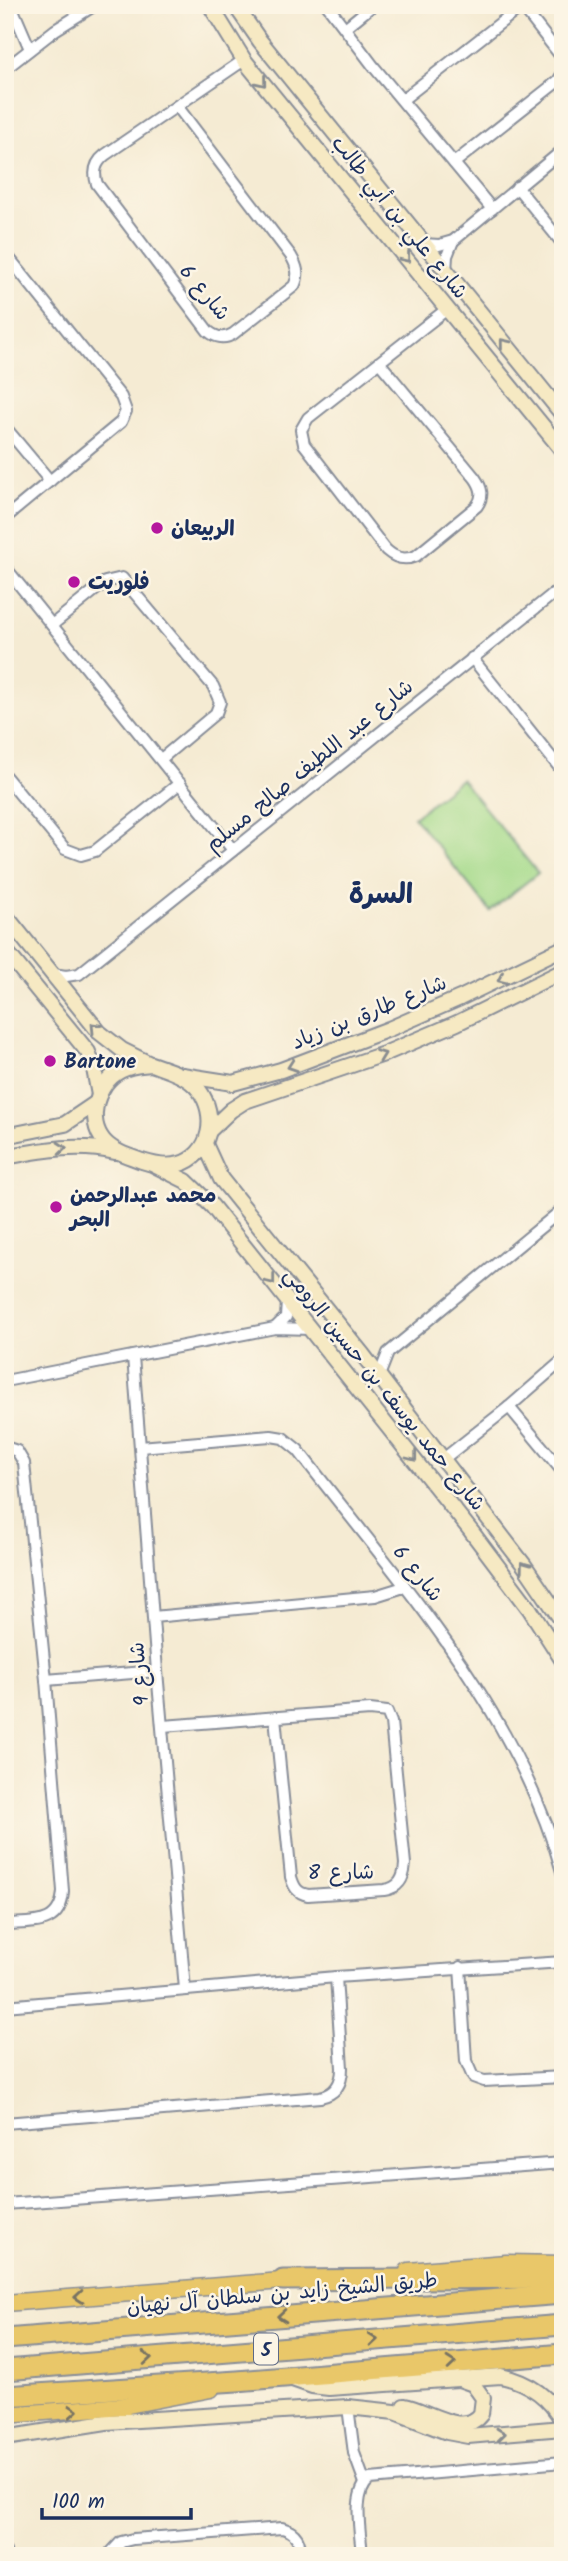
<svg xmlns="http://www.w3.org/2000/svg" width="568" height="2561" font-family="Kalam,'Playpen Sans Arabic',sans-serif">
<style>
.green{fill:#a4da8a;stroke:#608474;stroke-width:2}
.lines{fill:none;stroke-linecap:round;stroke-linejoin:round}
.street-casing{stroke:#888d98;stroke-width:14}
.secondary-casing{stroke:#888d98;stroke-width:18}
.primary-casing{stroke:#888d98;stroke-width:19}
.highway-casing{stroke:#888d98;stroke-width:23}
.street{stroke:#fff;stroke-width:10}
.secondary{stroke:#f6e9c3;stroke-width:14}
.primary{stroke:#e9c769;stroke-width:16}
.highway{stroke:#e9c769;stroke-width:19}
.oneway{stroke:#888c90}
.oneway2{stroke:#787363}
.poi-dot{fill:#b5179e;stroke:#fcf5e5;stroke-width:2.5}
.labels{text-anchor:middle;stroke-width:5;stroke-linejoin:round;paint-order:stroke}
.shield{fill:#fcf5e5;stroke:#5e6a86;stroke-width:2}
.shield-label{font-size:19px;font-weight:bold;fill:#1b2f5e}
.street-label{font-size:21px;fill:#1b2f5e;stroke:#fcf5e5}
.poi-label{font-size:21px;font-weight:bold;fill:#1b2f5e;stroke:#fcf5e5;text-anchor:start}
.district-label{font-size:28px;font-weight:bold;fill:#1b2f5e;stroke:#fcf5e5}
</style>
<rect width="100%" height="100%" fill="#fcf5e5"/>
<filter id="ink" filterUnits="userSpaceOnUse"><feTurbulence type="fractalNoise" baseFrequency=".0143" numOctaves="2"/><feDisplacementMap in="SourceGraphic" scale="14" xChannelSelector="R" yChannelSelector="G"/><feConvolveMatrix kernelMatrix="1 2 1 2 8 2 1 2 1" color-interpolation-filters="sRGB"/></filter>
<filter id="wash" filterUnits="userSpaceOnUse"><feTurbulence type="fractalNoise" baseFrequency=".00686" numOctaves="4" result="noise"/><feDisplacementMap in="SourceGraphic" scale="28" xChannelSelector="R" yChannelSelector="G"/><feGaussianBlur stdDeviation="1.57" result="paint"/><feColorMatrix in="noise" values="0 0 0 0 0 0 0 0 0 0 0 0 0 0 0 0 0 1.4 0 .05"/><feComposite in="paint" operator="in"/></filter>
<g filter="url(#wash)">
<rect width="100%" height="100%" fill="#f5ebd3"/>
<polygon class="green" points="461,779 538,873 490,911 414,817"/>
</g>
<g filter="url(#ink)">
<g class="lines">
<g class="street-casing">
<g id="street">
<polyline points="11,5 30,49"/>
<polyline points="327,5 374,67 492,209"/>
<polyline points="521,5 563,59"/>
<polyline points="345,28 373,5"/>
<polyline points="5,69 55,30 95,5"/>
<polyline points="402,100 522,6"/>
<path d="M177,106L291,256C297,266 300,275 294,286L233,334C225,339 216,338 208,331L97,184C93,172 95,163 105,155L244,60"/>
<polyline points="454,163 558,81 563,73"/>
<polyline points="517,187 563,244"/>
<polyline points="424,244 439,245 453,241 563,150"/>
<polyline points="5,253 121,397 126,411 121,422 5,518"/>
<polyline points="446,271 447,256 453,241"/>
<path d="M379,362L475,478C482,488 484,496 477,506L416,556C404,561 395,558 386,550L304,444L301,430L308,418L447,309"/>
<polyline points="5,427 50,481"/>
<polyline points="5,567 233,850"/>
<polyline points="52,625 105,582 122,578 213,686 220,702 216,713 161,759"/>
<polyline points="472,658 563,772"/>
<polyline points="5,776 65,849 81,855 95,851 180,783"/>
<polyline points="53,974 66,976 79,974 563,586"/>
<polyline points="275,1328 286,1317 287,1301"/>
<polyline points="133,1356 157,1671 185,1989"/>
<polyline points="379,1376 388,1353 563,1209"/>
<polyline points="5,1381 275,1328 311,1329"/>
<polyline points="509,1407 563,1472"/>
<path d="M5,1447L17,1451L24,1463L46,1680L63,1891C61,1927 33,1922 5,1924"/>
<path d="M140,1447L271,1436L283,1438L298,1450C401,1584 517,1708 563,1875"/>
<polyline points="442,1460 509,1407 563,1360"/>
<polyline points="153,1617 375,1596 404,1587"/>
<polyline points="46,1680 157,1671"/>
<path d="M163,1726L370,1710L387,1712L391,1722L405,1864C404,1879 399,1888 384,1890L308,1895C297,1893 294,1887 291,1877L275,1717"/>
<polyline points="460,1967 466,2061 473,2077 484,2081 563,2077"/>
<polyline points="5,2006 336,1977 563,1962"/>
<path d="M5,2123L320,2097C336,2094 342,2083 342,2068L336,1977"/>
<polyline points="5,2204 563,2163"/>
<polyline points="348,2407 354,2453 365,2483"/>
<polyline points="5,2551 6,2556"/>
<path d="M108,2556L121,2542L133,2539L282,2528C297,2532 300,2541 301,2556"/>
<path d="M362,2556C361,2534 351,2493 370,2479L563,2462"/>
</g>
</g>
<g class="secondary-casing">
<g id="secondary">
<polyline points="210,5 244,60 563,451"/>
<polyline points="235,5 260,41 563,415"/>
<polyline points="5,915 99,1032 122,1050 150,1064"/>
<polyline points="5,950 88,1052 94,1069 99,1095"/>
<path d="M151,1064C165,1069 180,1073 191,1082C215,1101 217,1143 189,1160C174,1169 157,1166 142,1161C128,1156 114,1152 104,1141C86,1120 97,1083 120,1071C130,1065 141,1065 151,1064Z"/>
<polyline points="182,1075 233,1083 281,1070 389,1029 460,998 563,948"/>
<polyline points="209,1131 231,1110 245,1101 384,1054 457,1023 563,971"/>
<polyline points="5,1136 65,1124 96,1103"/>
<polyline points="205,1144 221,1179 363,1355 524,1565 563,1622"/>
<path d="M5,1157C43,1150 77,1143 115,1152"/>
<polyline points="154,1165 186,1181 212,1206 471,1531 529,1608 563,1661"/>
<path d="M292,2379L312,2386L329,2388L501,2376C528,2382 550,2397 563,2422"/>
<path d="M404,2406C428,2410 463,2438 481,2414L483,2398L473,2384L459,2379"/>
<polyline points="5,2438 106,2422 348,2407 395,2412 447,2432 468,2436 563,2428"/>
</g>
</g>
<g class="primary-casing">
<g id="primary">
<polyline points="408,2271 506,2263 563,2264"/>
<polyline points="5,2303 295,2280"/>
<polyline points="5,2415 123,2406 211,2389"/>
</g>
</g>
<g class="highway-casing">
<g id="highway">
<polyline points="283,2280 563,2278"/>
<polyline points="5,2339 563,2294"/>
<polyline points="5,2370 563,2325"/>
<polyline points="5,2396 237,2381 563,2354"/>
</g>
</g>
<use href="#street" class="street"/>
<use href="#secondary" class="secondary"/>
<use href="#primary" class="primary"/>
<use href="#highway" class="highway"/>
</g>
<defs><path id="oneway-chevron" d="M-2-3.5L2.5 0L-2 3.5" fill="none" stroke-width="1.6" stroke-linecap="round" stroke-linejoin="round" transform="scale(1.75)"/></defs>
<g class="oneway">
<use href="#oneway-chevron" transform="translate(262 82) rotate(51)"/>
<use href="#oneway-chevron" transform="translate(406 258) rotate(51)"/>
<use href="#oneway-chevron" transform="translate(504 343) rotate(-129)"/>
<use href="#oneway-chevron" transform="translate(502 979) rotate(155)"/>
<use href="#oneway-chevron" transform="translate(95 1027) rotate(-134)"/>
<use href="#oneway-chevron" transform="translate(381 1055) rotate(-21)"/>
<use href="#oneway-chevron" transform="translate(292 1066) rotate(161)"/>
<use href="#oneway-chevron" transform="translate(62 1148) rotate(-5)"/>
<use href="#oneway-chevron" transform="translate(271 1280) rotate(52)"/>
<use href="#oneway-chevron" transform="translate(413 1457) rotate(52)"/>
<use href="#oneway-chevron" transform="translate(524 1566) rotate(-127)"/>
<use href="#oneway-chevron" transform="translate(501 2434) rotate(-6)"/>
</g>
<g class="oneway2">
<use href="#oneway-chevron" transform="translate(79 2297) rotate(175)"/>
<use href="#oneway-chevron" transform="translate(282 2316) rotate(175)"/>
<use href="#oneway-chevron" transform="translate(373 2340) rotate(-5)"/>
<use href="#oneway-chevron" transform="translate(147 2358) rotate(-5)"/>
<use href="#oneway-chevron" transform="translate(451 2363) rotate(-5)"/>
<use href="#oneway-chevron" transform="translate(73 2411) rotate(-4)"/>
</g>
</g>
<g class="poi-dot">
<circle cx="157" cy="528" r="7"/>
<circle cx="74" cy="582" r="7"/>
<circle cx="50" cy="1061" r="7"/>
<circle cx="56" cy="1207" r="7"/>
</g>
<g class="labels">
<rect class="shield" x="254" y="2333.5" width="24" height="31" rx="5"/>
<g class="shield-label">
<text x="266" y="2356">5</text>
</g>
<g class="street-label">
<text transform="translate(400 217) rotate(51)" y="7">شارع علي بن أبي طالب</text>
<text transform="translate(205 292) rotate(50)" y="7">شارع 6</text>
<text transform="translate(309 765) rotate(-39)" y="7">شارع عبد اللطيف صالح مسلم</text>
<text transform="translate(369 1012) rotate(-22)" y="7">شارع طارق بن زياد</text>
<text transform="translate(385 1389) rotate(51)" y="7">شارع حمد يوسف بن حسين الرومي</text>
<text transform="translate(418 1573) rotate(51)" y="7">شارع 6</text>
<text transform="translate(139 1674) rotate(-95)" y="7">شارع 9</text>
<text transform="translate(341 1872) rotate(-1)" y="7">شارع 8</text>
<text transform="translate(282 2293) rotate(-5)" y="7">طريق الشيخ زايد بن سلطان آل نهيان</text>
</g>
<g class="poi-label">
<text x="171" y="535">الربيعان</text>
<text x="88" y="589">فلوريت</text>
<text x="64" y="1068">Bartone</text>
<text x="70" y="1202">محمد عبدالرحمن<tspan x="70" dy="24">البحر</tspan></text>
</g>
<g class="district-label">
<text x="381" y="903">السرة</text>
</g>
</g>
<rect width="568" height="2561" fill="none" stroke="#fcf5e5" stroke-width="28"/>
<path d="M42 2508v10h149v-10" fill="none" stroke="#1b2f5e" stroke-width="3.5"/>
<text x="52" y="2508" font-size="21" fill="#1b2f5e" stroke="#fcf5e5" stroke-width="5" paint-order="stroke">100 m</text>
</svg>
